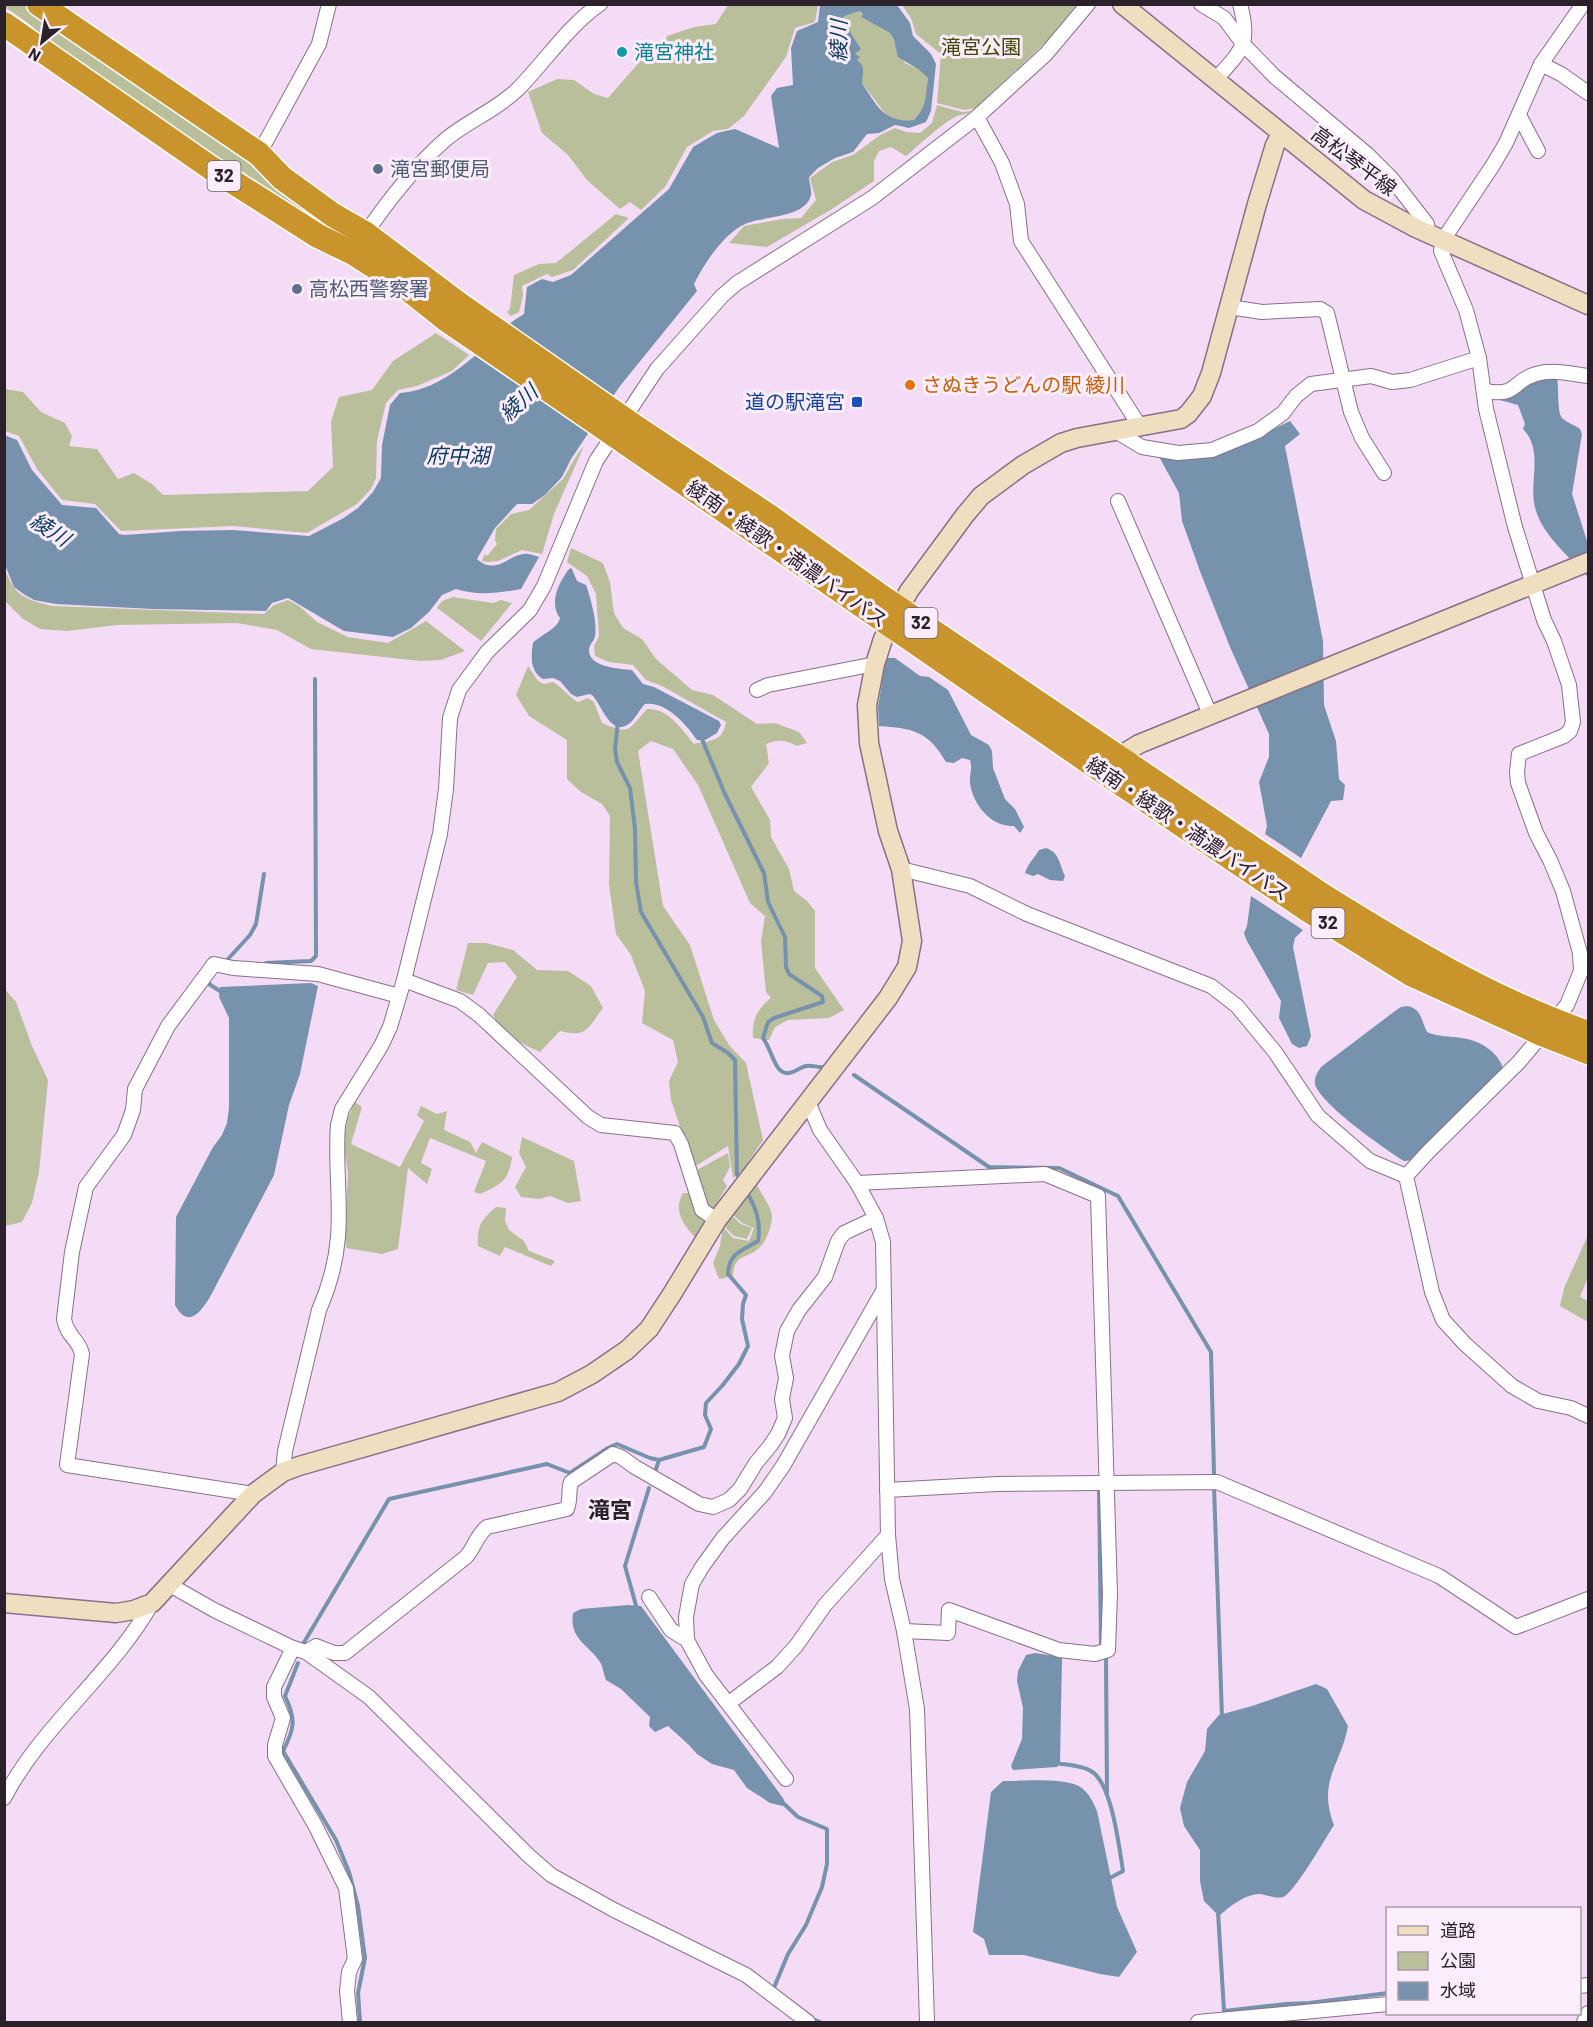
<svg xmlns="http://www.w3.org/2000/svg" width="1593" height="2027" font-family="Barlow,'Noto Sans JP',sans-serif">
<style>
.green{fill:#b9bf9b}
.water{fill:#7692ac;fill-rule:evenodd}
.lines{fill:none;stroke-linecap:round;stroke-linejoin:round}
.stream{stroke:#7692ac;stroke-width:4}
.street-casing{stroke:#887188;stroke-width:16}
.secondary-casing{stroke:#887188;stroke-width:21}
.highway-casing{stroke:#fff;stroke-width:27}
.street{stroke:#fff;stroke-width:14}
.secondary{stroke:#efdfc0;stroke-width:18}
.highway{stroke:#ca942d;stroke-width:24}
.highway-bridge-casing{stroke:#fff;stroke-width:27;stroke-linecap:butt}
.highway-bridge{stroke:#ca942d;stroke-width:24}
.culture-dot{fill:#0f9aa8;stroke:#fcedfc;stroke-width:2}
.service-dot{fill:#5c6f8a;stroke:#fcedfc;stroke-width:2}
.food-dot{fill:#e8710a;stroke:#fcedfc;stroke-width:2}
.transit-dot{fill:#1a4fb4;stroke:#fcedfc;stroke-width:2}
.labels{text-anchor:middle;stroke-width:6;stroke-linejoin:round;paint-order:stroke}
.shield{fill:#fcedfc;stroke:#6a5e6a;stroke-width:1.5}
.shield-label{font-size:18px;font-weight:bold;fill:#2b212b}
.park-label{font-size:20px;fill:#414707;stroke:#fcedfc}
.culture-label{font-size:20px;fill:#0d838f;stroke:#fcedfc;text-anchor:start}
.street-label{font-size:20px;fill:#2b212b;stroke:#fcedfc}
.service-label{font-size:20px;fill:#4e5e75;stroke:#fcedfc;text-anchor:start}
.food-label{font-size:20px;fill:#c56008;stroke:#fcedfc;text-anchor:start}
.transit-label{font-size:20px;fill:#164399;stroke:#fcedfc;text-anchor:end}
.water-label{font-size:21px;font-style:italic;fill:#0d3c61;stroke:#fcedfc}
.quarter-label{font-size:22px;font-weight:bold;fill:#2b212b;stroke:#fcedfc}
</style>
<rect width="100%" height="100%" fill="#f5dcf6"/>
<g class="green">
<polygon points="4,5 28,5 269,170 323,221 319,227 69,60 28,23 5,7"/>
<polygon points="728,5 818,5 815,22 795,28 786,57 744,116 728,129 713,131 687,147 665,187 641,210 630,202 620,209 587,180 568,155 542,133 528,92 557,79 574,80 594,94 608,98 641,60 663,49 667,36 694,27 716,24"/>
<polygon points="902,5 1079,5 1048,40 976,108 964,110 937,103 941,54 916,34 911,18"/>
<path d="M860,11L863,14L861,17L890,33L905,63L918,69L928,78C925,97 929,104 914,120H893L884,112L862,83L855,54L861,49L842,19L845,16Z"/>
<path d="M937,105L962,112L972,111C967,115 961,114 955,117C937,127 922,143 906,156L891,147L879,151L874,161V181L832,209L767,247L729,243L744,226L782,219L801,218L816,200L810,178L832,162L853,155L880,135L895,128L906,132L920,133L932,123Z"/>
<polygon points="616,214 629,218 573,270 552,277 547,274 522,286 523,296 519,312 511,316 507,312 510,309 514,275 539,264 556,263"/>
<polygon points="436,333 469,355 452,371 417,386 398,390 386,403 377,441 376,478 371,489 357,504 307,533 234,526 121,531 95,504 62,500 37,469 19,436 5,431 5,389 23,392 41,412 65,423 72,436 69,446 97,449 118,479 134,473 152,484 163,495 308,491 333,467 331,421 339,397 372,390 393,361"/>
<polygon points="584,446 554,514 542,554 522,550 498,561 487,562 482,561 484,555 488,555 497,544 495,540 496,529 511,514 529,510 563,479 578,453"/>
<path d="M571,548L603,563L610,582L614,613L623,628L642,639L656,659L692,690L713,695L757,724L775,723L799,732L807,743L797,746C785,740 779,739 766,744L769,763L751,787L770,820L771,837L789,869L794,891L807,901L815,911V968L844,1010L829,1018L788,1020L775,1027L769,1040L753,1038C751,1021 758,1008 771,998L766,992L761,942L765,916L750,903L698,785L673,749L651,741L638,751L663,906L690,945L714,1020L729,1045L746,1063L763,1140L743,1170L733,1178L728,1146L694,1167L671,1100L669,1081L678,1062L673,1040L642,1023L645,991L631,955L616,934L609,885L610,816L602,804L581,792L567,779V740L529,716L516,695L528,666L538,681L544,684L553,682C563,688 568,696 578,702L588,698L594,702L602,723C631,735 627,731 647,709C667,707 683,730 694,744C711,740 723,742 726,722L662,686L646,680L633,665L609,662L595,656L594,646L599,636L596,594L587,576L567,562Z"/>
<path d="M5,569C15,597 25,599 52,606L264,614L274,605L288,600L299,606L317,622L348,637L388,643L426,621L465,651L441,660L420,661L311,649L277,630L237,623L117,625L67,631L40,629L23,619L5,601Z"/>
<polygon points="453,597 493,603 501,600 512,603 481,641 437,608 442,601"/>
<path d="M468,943H486L513,950L537,970L568,971L591,986L603,1008C587,1029 587,1038 560,1031L540,1052C519,1042 504,1037 493,1015L517,977L505,962L488,963L473,995L456,990Z"/>
<polygon points="4,988 16,1002 32,1046 48,1080 39,1172 32,1203 22,1222 5,1226"/>
<path d="M355,1102L362,1107L351,1144L400,1167L424,1121L417,1115L421,1106L437,1114L447,1111L444,1130L470,1142L476,1153L482,1142L512,1157C509,1180 501,1185 480,1194L474,1192L486,1161L430,1138L421,1163L432,1169L427,1184L408,1168L398,1249L382,1254L346,1248L345,1230L348,1173L343,1141L348,1118Z"/>
<polygon points="522,1137 574,1161 581,1201 568,1203 550,1196 539,1199 521,1197 515,1187 526,1167 519,1153"/>
<polygon points="728,1153 730,1167 723,1180 727,1186 712,1211 705,1205 695,1171"/>
<path d="M757,1185C761,1193 771,1206 772,1216C772,1225 767,1240 760,1247C748,1260 734,1252 733,1276L719,1279L713,1263L720,1246L723,1227L733,1238L749,1241L754,1228L742,1223L732,1214Z"/>
<path d="M683,1193H688L706,1219L695,1237C683,1225 673,1210 683,1193Z"/>
<path d="M496,1207L506,1208L505,1221L509,1230L524,1241L529,1251L555,1261L551,1266L505,1247L500,1256L478,1246C477,1226 481,1220 496,1207Z"/>
<polygon points="731,1215 741,1224 752,1228 747,1239 734,1236 724,1226"/>
<polygon points="1588,1235 1588,1277 1580,1297 1588,1301 1588,1322 1560,1306 1564,1288"/>
</g>
<g class="water">
<path d="M820,5H897L910,23L913,36L931,54L936,64L931,111L926,122L909,128L895,125L879,133L867,134L853,152L835,158L818,168L809,177C809,182 812,190 811,195C805,220 758,215 741,226C721,238 704,264 694,284L697,291L620,386L571,459L562,477L545,495L532,504H517L495,528L477,559C496,576 508,555 524,554C528,553 535,556 539,557L521,589C498,593 479,596 456,589L442,595L429,612L411,628L393,637L344,631L288,598L272,603L266,611L153,609L56,604L34,600L25,595L14,587L5,565L4,435L17,440L32,470L62,505L96,508L119,534L124,535L181,531L233,530L309,536L342,519L358,508L373,492L381,478L382,445L390,405L400,393C447,389 480,350 513,321L524,314L527,287L542,279L553,282L571,275L669,189L693,147L717,133L735,129L779,148L771,96L777,88L793,85L791,48L797,31L818,22ZM860,11L863,14L861,17L890,33L894,40L898,57L918,69L928,78C925,96 928,105 914,120C884,123 877,106 862,83C862,73 867,68 857,60L860,57L855,54L861,49L842,19L845,16Z"/>
<path d="M1541,377L1557,378C1559,388 1557,412 1562,418C1567,423 1575,425 1580,429L1582,434L1572,494L1588,544V577C1571,559 1543,535 1536,511C1527,484 1545,452 1523,429L1525,424L1518,405L1496,399L1509,397Z"/>
<polygon points="1290,421 1300,434 1285,446 1323,641 1324,705 1336,741 1339,779 1345,785 1343,800 1331,801 1301,858 1265,834 1267,826 1259,782 1269,757 1269,734 1230,647 1201,574 1182,521 1179,493 1157,453 1192,459 1227,452"/>
<path d="M570,568L572,569L577,581L586,585C590,596 598,624 595,636C594,641 590,644 589,649C587,667 620,669 632,670L643,684L654,687L719,721L721,725L717,733L705,740H697C686,724 666,701 645,704C639,710 636,718 630,723C611,739 601,703 592,695L589,694L577,697L571,694L560,681L553,678L543,679C530,671 531,657 533,643C541,634 557,630 560,618C549,603 558,583 570,568Z"/>
<path d="M886,658H895L920,676L929,677L948,690L971,735L989,745L992,751L993,768L1005,799L1015,809L1024,827L1020,833L1014,826C991,827 973,805 970,783C969,775 973,769 970,760L962,758L954,763L946,762C929,732 913,728 879,726L878,707Z"/>
<path d="M1046,848C1060,853 1059,864 1065,876L1063,881L1050,880L1038,874L1033,876L1025,873C1028,863 1034,859 1039,850Z"/>
<polygon points="1251,896 1303,930 1295,938 1293,947 1311,1036 1307,1046 1299,1048 1292,1044 1279,1018 1281,1001 1247,941 1244,933 1247,926"/>
<path d="M311,983L318,986L300,1074L289,1105L274,1175L210,1297C200,1313 188,1329 175,1305L176,1217L213,1147L222,1135L227,1123L229,1108V1018L219,997L220,987Z"/>
<path d="M1407,1006C1422,1009 1421,1020 1427,1032C1437,1037 1450,1036 1461,1038C1480,1040 1499,1052 1504,1071L1414,1160L1404,1161C1385,1149 1320,1104 1315,1084C1314,1077 1318,1072 1321,1067L1395,1011L1401,1007Z"/>
<path d="M628,1605L641,1606L783,1798L785,1803L783,1806L770,1803L747,1788L734,1770L712,1764L697,1754L689,1745L668,1726L655,1732L649,1726L650,1717L621,1689L606,1680C604,1675 603,1667 600,1662C588,1644 569,1639 573,1613L581,1609Z"/>
<polygon points="1035,1653 1062,1657 1060,1763 1057,1767 1013,1770 1011,1766 1022,1739 1023,1708 1017,1681 1018,1671 1026,1655"/>
<path d="M1316,1684L1327,1689L1348,1726C1341,1765 1317,1781 1334,1825C1327,1836 1293,1895 1283,1897C1276,1899 1267,1895 1260,1894C1245,1894 1229,1907 1219,1916L1204,1901L1200,1881V1850L1184,1826L1180,1808L1187,1782L1205,1751L1207,1729L1219,1715L1252,1706Z"/>
<path d="M1003,1781C1023,1781 1067,1777 1082,1788C1090,1795 1093,1802 1097,1811L1117,1907L1137,1952L1119,1977L1100,1974L1024,1955H989L984,1939L973,1932L991,1792Z"/>
</g>
<g class="lines">
<g class="stream">
<polyline points="618,721 615,749 617,762 630,788 635,829 636,882 641,912 703,1017 712,1043 728,1053 735,1060 737,1175"/>
<path d="M701,737L725,794L764,873L768,902L785,937L786,967L789,974L822,996L823,1002L774,1018L768,1022L763,1038C770,1048 773,1062 779,1069C788,1079 797,1068 806,1066C811,1065 816,1067 821,1067"/>
<polyline points="228,959 250,935 256,924 264,874"/>
<polyline points="266,963 311,961 316,956 315,679"/>
<polyline points="209,979 209,984 223,993"/>
<polyline points="854,1075 989,1167 1059,1168 1118,1196 1211,1352 1214,1474"/>
<path d="M656,1469L659,1460L704,1447L711,1429L705,1415L706,1403L722,1386L739,1364L748,1346L742,1319L743,1304L746,1295L728,1274C729,1253 741,1251 758,1241C761,1225 757,1210 749,1196"/>
<polyline points="1214,1487 1222,1717"/>
<polyline points="1099,1489 1101,1645"/>
<polyline points="637,1609 625,1566 649,1488"/>
<polyline points="303,1644 389,1499 547,1464 570,1473 608,1448 617,1444 650,1458 659,1460"/>
<polyline points="1106,1658 1107,1794"/>
<path d="M298,1663L285,1696C296,1719 295,1728 283,1751L336,1840L349,1872L358,1906L365,1958L358,1993L360,2022"/>
<path d="M1055,1763C1066,1765 1081,1765 1091,1771C1112,1783 1119,1847 1123,1871L1108,1879"/>
<polyline points="1218,1912 1224,2011 1286,2004 1309,2003 1388,1993"/>
<polyline points="773,1990 788,1954 806,1925 822,1887 827,1864 827,1829 798,1817 782,1802"/>
<polyline points="810,2018 820,2022"/>
</g>
<g class="street-casing">
<g id="street">
<polyline points="1201,4 1224,18 1244,45 1274,76 1367,154 1392,179 1427,224 1428,234"/>
<polyline points="1541,64 1561,74 1588,93"/>
<path d="M1215,80C1242,50 1251,45 1240,4"/>
<polyline points="1519,115 1538,151"/>
<polyline points="977,117 1002,163 1017,204 1021,241 1141,428"/>
<polyline points="259,154 319,44 329,4"/>
<path d="M362,239C386,203 412,169 445,140C467,121 495,111 517,90C545,62 567,27 600,4"/>
<polyline points="1229,307 1262,312 1320,309 1327,313 1351,412 1362,438 1384,473"/>
<path d="M1485,391C1519,397 1511,381 1536,374C1553,369 1572,374 1588,376"/>
<polyline points="1117,432 1142,447 1178,453 1212,450 1258,431 1283,413 1296,396 1311,384 1371,376 1392,382 1410,380 1479,358"/>
<polyline points="1118,501 1210,714"/>
<polyline points="757,690 768,685 875,664"/>
<polyline points="901,869 970,886 1027,914 1211,986 1237,1006 1275,1052 1318,1116 1370,1161 1406,1176"/>
<polyline points="404,980 460,1001 479,1015 588,1117 601,1125 675,1133 681,1144 702,1210 717,1220"/>
<polyline points="808,1102 820,1130 857,1183 876,1218 883,1242 888,1535 892,1579 904,1631 917,1709 927,2022"/>
<polyline points="1406,1176 1429,1151 1519,1062 1567,1005 1581,971 1580,953 1563,891 1550,860 1536,833 1518,783 1517,772 1519,754 1564,736 1570,731 1573,722 1569,685 1554,641 1544,620 1515,527 1486,409 1479,358 1466,310 1441,251 1443,240 1493,165 1506,143 1541,64 1583,4"/>
<polyline points="1406,1176 1432,1292 1443,1320 1465,1344 1512,1386 1538,1401 1571,1408 1588,1416"/>
<polyline points="857,1183 1045,1174 1098,1196 1110,1594 1108,1650 1095,1654 1059,1650 949,1610 948,1633 904,1631"/>
<path d="M283,1472L285,1451L319,1310C329,1287 336,1262 338,1237C341,1200 335,1162 338,1125L342,1109L381,1046L390,1027L404,980L440,834L446,789L450,718L459,690L487,652L530,610L544,586L596,461L657,369L722,296L737,283L872,198L977,117L1046,54L1088,4"/>
<polyline points="887,1490 997,1484 1217,1482 1439,1576 1516,1627 1588,1599"/>
<path d="M253,1494L67,1465L82,1354C79,1339 67,1337 64,1319L72,1252L86,1187L124,1135L133,1110L135,1089L168,1026L214,964L233,968L318,974L399,996"/>
<polyline points="170,1585 214,1610 293,1648 306,1652 369,1697 528,1855 551,1875 614,1910 746,1975 808,2022"/>
<polyline points="649,1597 671,1630 687,1640"/>
<polyline points="293,1648 274,1687 274,1697 283,1718 275,1745 275,1756 315,1825 346,1888 355,1959 349,1972 347,1991 350,2022"/>
<path d="M306,1652L316,1646L334,1653H345L466,1557C474,1548 477,1535 487,1527L567,1509C571,1499 568,1491 571,1482L613,1454L621,1457L635,1467L699,1504L713,1507L729,1500L740,1489L756,1463L770,1446L778,1434L785,1418L782,1399L786,1378L782,1356L787,1331L799,1310L825,1277L838,1241L844,1233L876,1218"/>
<polyline points="729,1703 777,1667 796,1646 825,1605 888,1535"/>
<polyline points="786,1779 706,1675 687,1640 686,1617 692,1584 702,1567 723,1538 765,1492 783,1466 883,1291"/>
<path d="M4,1798C42,1725 112,1674 152,1603"/>
<polyline points="1580,1986 1588,1985"/>
<polyline points="1198,2022 1388,2004"/>
<polyline points="1584,2022 1588,2013"/>
</g>
</g>
<g class="secondary-casing">
<g id="secondary">
<polyline points="1122,4 1364,200 1416,228 1588,305"/>
<polyline points="1112,765 1118,757 1139,744 1588,562"/>
<polyline points="4,1603 116,1613 134,1610 152,1603 253,1494 283,1472 299,1466 558,1392 592,1374 627,1350 649,1329 672,1294 717,1220 888,998 907,967 912,941 901,869 888,831 869,743 867,705 875,664 883,639 909,591 965,515 981,496 1023,465 1061,443 1077,438 1181,419 1188,414 1202,396 1211,373 1257,204 1275,145 1281,134"/>
</g>
</g>
<g class="highway-casing">
<g id="highway">
<polyline points="39,4 259,154 282,178 333,215 366,234 459,304"/>
<polyline points="4,24 211,168 318,236 353,253 403,285 447,320"/>
<path d="M637,428L769,516L882,597L1322,895C1407,948 1493,1000 1588,1033"/>
<polyline points="626,443 1089,762 1308,910 1411,974 1542,1034 1588,1052"/>
</g>
</g>
<use href="#street" class="street"/>
<use href="#secondary" class="secondary"/>
<use href="#highway" class="highway"/>
<g class="highway-bridge-casing">
<g id="highway-bridge">
<polyline points="459,304 637,428"/>
<polyline points="447,320 626,443"/>
</g>
</g>
<use href="#highway-bridge" class="highway-bridge"/>
</g>
<circle class="culture-dot" cx="622" cy="52" r="6"/>
<g class="service-dot">
<circle cx="378" cy="169" r="6"/>
<circle cx="297" cy="289" r="6"/>
</g>
<circle class="food-dot" cx="910" cy="385" r="6"/>
<rect class="transit-dot" x="851" y="396" width="12" height="12" rx="3"/>
<g class="labels">
<g class="shield">
<rect x="207.5" y="161" width="33" height="30" rx="4.5"/>
<rect x="904.5" y="608" width="33" height="30" rx="4.5"/>
<rect x="1311.5" y="908" width="33" height="30" rx="4.5"/>
</g>
<g class="shield-label">
<text x="224" y="182">32</text>
<text x="921" y="629">32</text>
<text x="1328" y="929">32</text>
</g>
<g class="park-label">
<text x="981" y="54">滝宮公園</text>
</g>
<g class="culture-label">
<text x="634" y="59">滝宮神社</text>
</g>
<g class="street-label">
<text transform="translate(1354 161) rotate(37)" y="7">高松琴平線</text>
<text transform="translate(787 554) rotate(35)" y="7">綾南・綾歌・満濃バイパス</text>
<text transform="translate(1188 829) rotate(34)" y="7">綾南・綾歌・満濃バイパス</text>
</g>
<g class="service-label">
<text x="390" y="176">滝宮郵便局</text>
<text x="309" y="296">高松西警察署</text>
</g>
<g class="food-label">
<text x="922" y="392">さぬきうどんの駅 綾川</text>
</g>
<g class="transit-label">
<text x="845" y="409">道の駅滝宮</text>
</g>
<g class="water-label">
<text transform="translate(839 41) rotate(-89)" y="7">綾川</text>
<text transform="translate(519 403) rotate(-42)" y="7">綾川</text>
<text x="458" y="463">府中湖</text>
<text transform="translate(50 530) rotate(33)" y="7">綾川</text>
</g>
<g class="quarter-label">
<text x="610" y="1518">滝宮</text>
</g>
</g>
<rect width="1593" height="2027" fill="none" stroke="#2b212b" stroke-width="12"/>
<rect x="1386" y="1907" width="195" height="108" fill="#fcedfc" stroke="#a89ba8" stroke-width="1.5"/>
<rect x="1398" y="1926" width="30" height="9" fill="#efdfc0" stroke="#a89ba8" stroke-width="1.5"/>
<text x="1440" y="1937" font-size="18" fill="#2b212b">道路</text>
<rect x="1398" y="1952" width="30" height="18" fill="#b9bf9b" stroke="#a89ba8" stroke-width="1.5"/>
<text x="1440" y="1967" font-size="18" fill="#2b212b">公園</text>
<rect x="1398" y="1982" width="30" height="18" fill="#7692ac" stroke="#a89ba8" stroke-width="1.5"/>
<text x="1440" y="1997" font-size="18" fill="#2b212b">水域</text>
<g transform="translate(42 42) rotate(210)" stroke="#fcedfc" stroke-width="4.5" paint-order="stroke">
<path d="M0-4.5L10 22L0 15L-10 22Z" fill="#2b212b"/>
<text y="-9" font-size="16" font-weight="bold" text-anchor="middle" fill="#2b212b">N</text>
</g>
</svg>
